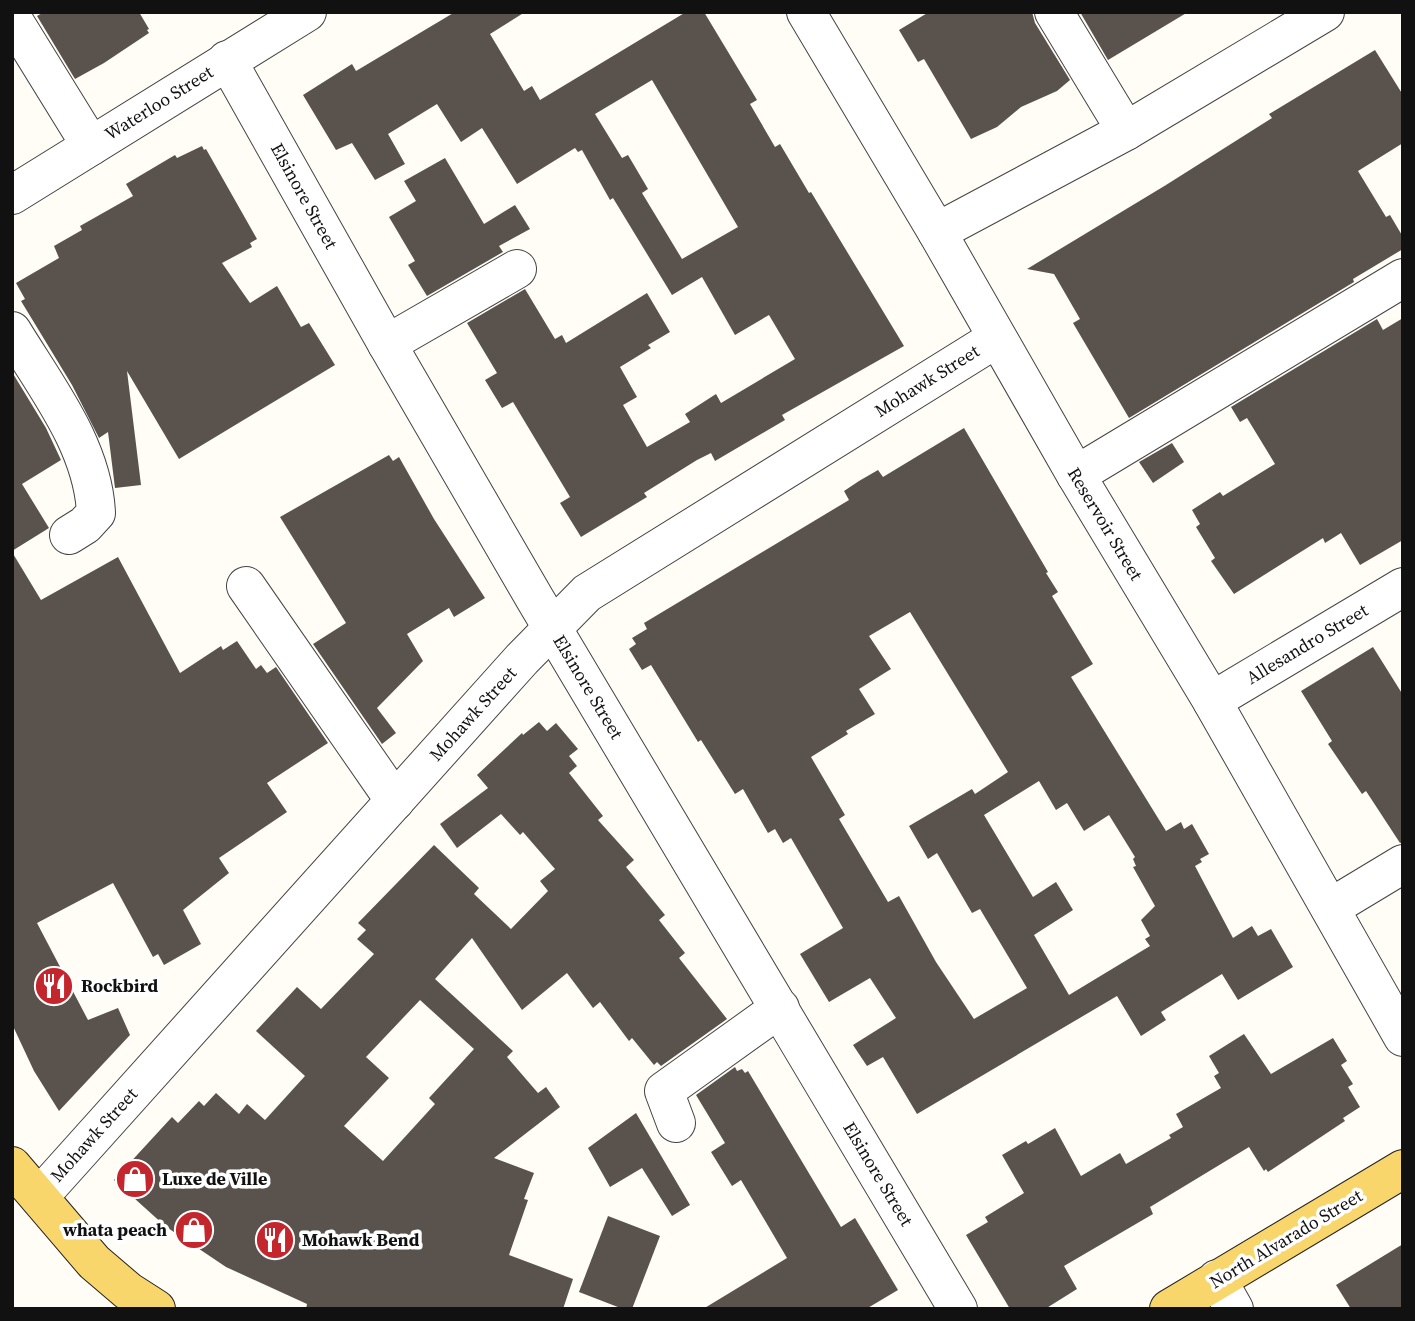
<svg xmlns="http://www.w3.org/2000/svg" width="1415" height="1321" font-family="'Source Serif 4',serif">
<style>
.building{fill:#5a524d;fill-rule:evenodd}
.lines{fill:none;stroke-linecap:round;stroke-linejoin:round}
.minor-casing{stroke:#444;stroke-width:40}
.major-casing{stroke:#222;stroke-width:40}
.minor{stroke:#fff;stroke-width:38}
.major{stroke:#f9d66b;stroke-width:38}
.labels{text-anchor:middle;stroke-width:7;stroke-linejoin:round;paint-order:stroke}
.street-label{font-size:18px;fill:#111;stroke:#fff}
.poi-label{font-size:18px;font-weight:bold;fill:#111;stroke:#fff;text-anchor:start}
</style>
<rect width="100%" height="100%" fill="#fffdf5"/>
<g class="building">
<polygon points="44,12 139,12 149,29 147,30 149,33 104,63 75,79 37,16"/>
<path d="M455,12H525L490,34L524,91L532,86L540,100L686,12H704L757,100L750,104L775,147L780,144L809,193L811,192L904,346L782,415L785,420L715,461L711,453L697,460L644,493L647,497L581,537L560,503L570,497L513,402L502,408L485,380L497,373L467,323L525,289L555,339L562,335L566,343L647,293L670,332L648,345L651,348L620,367L637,397L623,405L647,447L690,422L685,414L716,394L721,403L795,359L769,315L735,335L702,277L672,295L613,198L610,200L582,150L578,152L575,148L517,184L482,128L461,142L437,104L388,134L405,164L375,180L352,143L336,150L303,95L352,64L356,71ZM652,80L738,227L682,259L642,193L648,189L628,155L622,158L595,114Z"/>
<polygon points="929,12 1032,12 1035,23 1070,80 1057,91 1021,107 997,127 971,139 924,59 918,62 899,30"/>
<polygon points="1080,12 1188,12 1108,60"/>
<polygon points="1375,50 1403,95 1403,143 1358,171 1386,217 1390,215 1403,237 1403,249 1353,279 1354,282 1129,418 1073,323 1080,319 1054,274 1027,269 1166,185 1272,118 1269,114"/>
<polygon points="202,146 204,150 206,149 257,239 250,243 252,247 222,263 250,303 277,286 301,327 309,323 335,365 179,459 127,371 141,485 115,488 108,432 99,438 72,385 21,301 25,299 16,283 59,258 54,246 82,230 80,226 133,196 126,184 175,155 177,158"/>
<polygon points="445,158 484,224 515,205 530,229 499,246 503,252 427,296 408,265 415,261 389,217 416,201 404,181"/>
<polygon points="1403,318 1403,540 1360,565 1341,533 1325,543 1323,538 1234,594 1211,561 1215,558 1196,527 1200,524 1192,510 1220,492 1223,496 1275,464 1247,418 1240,422 1231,407 1377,319 1383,330"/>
<polygon points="12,372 46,428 61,460 22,484 49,528 12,551"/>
<path d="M964,428L1048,572L1046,573L1058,592L1052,596L1093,664L1071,677L1124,763L1166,831L1181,822L1184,829L1192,824L1209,854L1200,859L1202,862L1195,866L1233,938L1252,926L1258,936L1271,929L1293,967L1238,1000L1222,974L1161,1012L1166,1020L1141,1036L1117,996L917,1114L883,1057L867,1066L853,1045L896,1018L870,978L829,1002L800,954L843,928L791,838L783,843L775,829L768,833L743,789L735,794L701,740L698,742L651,665L642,670L629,649L636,644L632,638L647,629L644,623L849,500L844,491L859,481L878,470L883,477ZM910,612L1008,772L975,794L972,789L909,826L928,859L937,853L972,913L980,909L1027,988L974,1019L936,962L899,896L888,902L839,819L845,815L811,757L848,734L846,731L875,714L859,689L891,669L869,636ZM1039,781L1056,810L1067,803L1084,831L1109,815L1135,857L1133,859L1136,866L1133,867L1155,906L1141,920L1150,936L1145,939L1150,946L1069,995L1034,935L1073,910L1056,882L1033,897L984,815Z"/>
<polygon points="1172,443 1184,462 1153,483 1139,462"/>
<polygon points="389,455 393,461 399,457 434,519 485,598 454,617 449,608 407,634 423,661 377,708 396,733 382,744 313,644 346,623 280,517"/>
<polygon points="12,552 41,600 118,557 180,673 221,646 223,650 237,641 256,669 261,665 267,673 276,667 328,743 267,783 287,812 219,858 229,873 183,910 201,944 164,965 158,954 153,957 113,883 37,923 88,1020 118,1008 130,1035 59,1111 34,1071 12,1024"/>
<polygon points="1373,647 1403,695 1403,842 1400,843 1366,791 1362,794 1328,744 1332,741 1301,691"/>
<path d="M539,722L547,731L556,723L578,749L569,756L577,766L569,773L603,816L598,820L634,860L626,867L665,915L659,920L685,953L679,958L727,1019L661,1066L657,1062L654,1065L632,1038L629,1041L600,1002L593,1008L567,973L522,1010L472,938L435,979L513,1051L507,1057L538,1093L546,1087L560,1107L494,1158L534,1173L524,1199L528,1200L509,1255L573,1279L563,1309H306L307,1304L226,1267L165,1226L114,1180L172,1117L178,1123L199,1101L204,1106L216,1093L239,1114L247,1104L265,1120L305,1076L256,1031L297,987L321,1009L374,954L357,939L366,930L358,923L434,845L479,888L474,894L511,929L548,891L540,881L555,869L523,832L520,835L501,814L457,848L440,824L488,788L477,775L522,733L523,735ZM420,1000L474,1049L429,1098L435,1104L383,1161L344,1126L389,1078L366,1057Z"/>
<polygon points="1244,1034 1271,1074 1333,1038 1347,1061 1341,1065 1353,1084 1348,1087 1360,1107 1343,1118 1345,1121 1268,1172 1266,1169 1264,1171 1249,1147 1150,1207 1153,1214 1064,1266 1077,1289 1045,1309 1010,1309 966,1235 988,1222 985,1217 1024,1193 1002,1155 1026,1141 1028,1144 1055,1128 1081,1176 1120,1153 1126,1164 1171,1138 1169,1135 1183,1127 1176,1114 1221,1088 1214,1076 1219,1073 1209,1056"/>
<polygon points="735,1067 737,1071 742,1069 745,1073 748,1071 841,1227 855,1218 898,1290 866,1309 703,1309 787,1258 741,1180 732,1186 711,1152 725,1143 696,1095"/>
<polygon points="636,1113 690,1205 672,1216 642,1168 610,1187 588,1148"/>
<polygon points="608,1216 660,1236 632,1309 623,1309 579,1292"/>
<polygon points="1403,1244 1403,1309 1351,1309 1336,1285"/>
</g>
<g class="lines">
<g class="minor-casing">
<g id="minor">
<polyline points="806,12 937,232 1076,475 1212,701 1403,1037"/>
<polyline points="1054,12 1126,131"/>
<polyline points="12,18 91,146"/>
<polyline points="227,60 387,344 535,599 958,1309"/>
<polyline points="12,195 307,12"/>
<polyline points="937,232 1126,131 1325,12"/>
<path d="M12,331C46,387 93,446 96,513L85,525L69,535"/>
<polyline points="387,344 517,269"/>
<polyline points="1076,475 1403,278"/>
<polyline points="246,586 395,801"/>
<polyline points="1212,701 1403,587"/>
<polyline points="1330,908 1403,864"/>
<polyline points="676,1123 664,1091 780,1008"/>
<polyline points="39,1197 522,659 587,593 997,338"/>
<polyline points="1217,1279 1234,1309"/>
</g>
</g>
<g class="major-casing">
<g id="major">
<polyline points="12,1166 94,1262 128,1291 156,1309"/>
<polyline points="1169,1309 1403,1169"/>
</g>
</g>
<use href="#minor" class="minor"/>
<use href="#major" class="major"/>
</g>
<defs>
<g id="restaurant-disc" transform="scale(2.0125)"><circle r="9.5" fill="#c4262e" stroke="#fff"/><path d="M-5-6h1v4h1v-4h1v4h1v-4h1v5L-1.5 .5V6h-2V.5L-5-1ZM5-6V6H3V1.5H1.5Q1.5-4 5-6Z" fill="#fff"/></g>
<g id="shop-disc" transform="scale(2.0125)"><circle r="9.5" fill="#c4262e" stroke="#fff"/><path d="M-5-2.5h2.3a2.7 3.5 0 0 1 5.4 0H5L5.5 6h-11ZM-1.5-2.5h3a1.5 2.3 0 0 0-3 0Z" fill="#fff"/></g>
</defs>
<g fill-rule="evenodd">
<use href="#restaurant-disc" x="54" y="986"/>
<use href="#shop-disc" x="135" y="1179"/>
<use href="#shop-disc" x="194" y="1230"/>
<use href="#restaurant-disc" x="275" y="1240"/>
</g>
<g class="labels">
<g class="street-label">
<text transform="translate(159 103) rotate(-32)" y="6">Waterloo Street</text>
<text transform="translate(304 196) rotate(61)" y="6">Elsinore Street</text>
<text transform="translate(927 381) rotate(-32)" y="6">Mohawk Street</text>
<text transform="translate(1105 524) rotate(59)" y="6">Reservoir Street</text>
<text transform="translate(1307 644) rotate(-31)" y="6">Allesandro Street</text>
<text transform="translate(588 687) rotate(59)" y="6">Elsinore Street</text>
<text transform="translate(473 714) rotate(-48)" y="6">Mohawk Street</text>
<text transform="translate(94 1135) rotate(-48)" y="6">Mohawk Street</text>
<text transform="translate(878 1174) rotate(59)" y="6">Elsinore Street</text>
<text transform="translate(1286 1239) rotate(-31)" y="6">North Alvarado Street</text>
</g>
<g class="poi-label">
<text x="81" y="992">Rockbird</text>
<text x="162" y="1185">Luxe de Ville</text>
<text x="167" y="1236" text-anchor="end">whata peach</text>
<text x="302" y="1246">Mohawk Bend</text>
</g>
</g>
<rect width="1415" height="1321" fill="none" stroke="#111111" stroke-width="28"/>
</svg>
